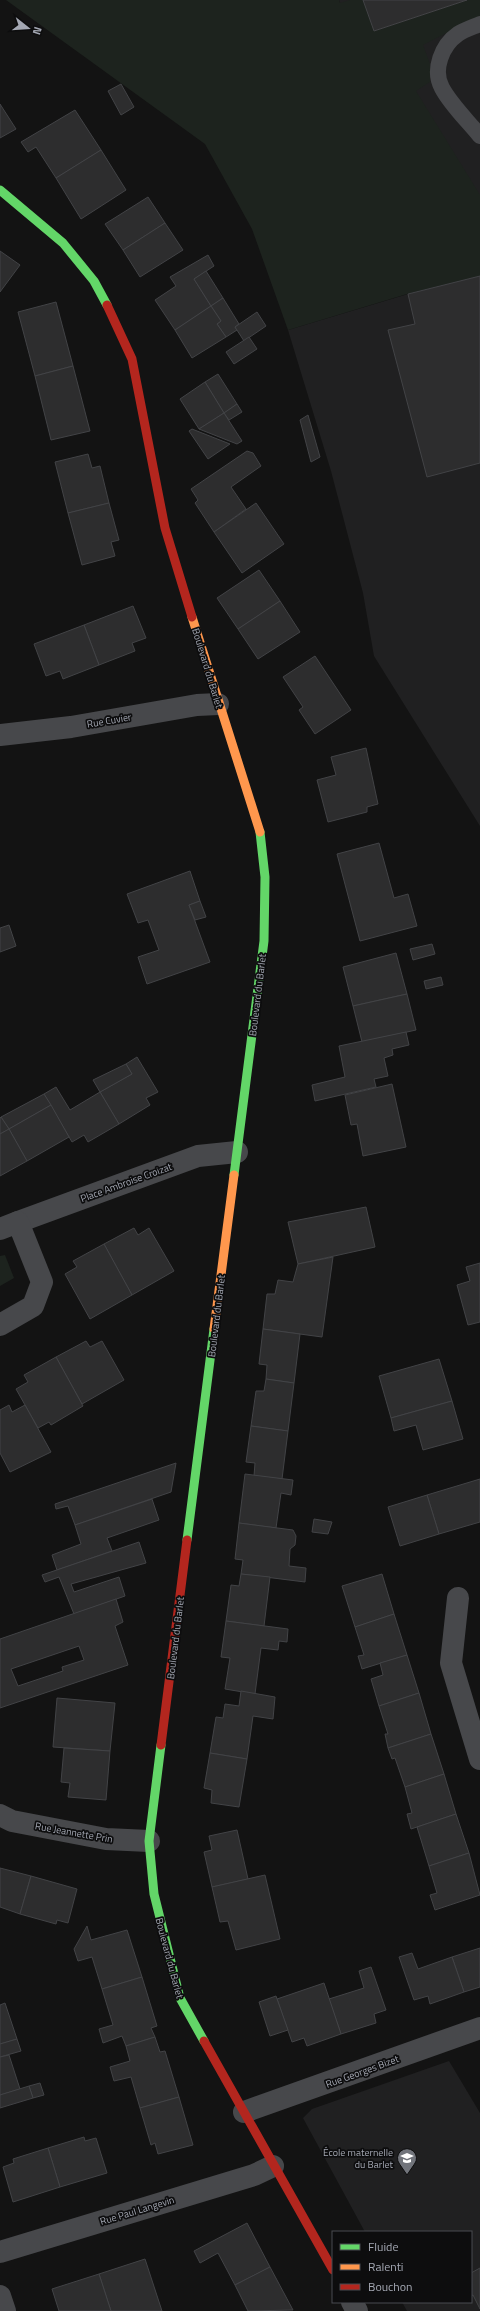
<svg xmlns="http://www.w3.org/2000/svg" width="480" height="2311" font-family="'Titillium Web',sans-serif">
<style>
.built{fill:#202021}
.green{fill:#1d231e}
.building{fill:#2d2d2e;stroke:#424346;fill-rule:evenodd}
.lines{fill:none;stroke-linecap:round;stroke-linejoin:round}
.lane{stroke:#47484b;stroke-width:16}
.street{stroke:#47484b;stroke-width:22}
.fast{stroke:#63d668;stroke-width:9}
.slow{stroke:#ff974d;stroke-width:9}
.jam{stroke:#b3261e;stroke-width:9}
.labels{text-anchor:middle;stroke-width:3.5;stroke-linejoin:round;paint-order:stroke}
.street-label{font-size:10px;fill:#a4a8b3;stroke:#0d0d0e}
.poi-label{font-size:10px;fill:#a4a8b3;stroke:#0d0d0e;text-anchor:end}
</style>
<rect width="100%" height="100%" fill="#131313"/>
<g class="built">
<polygon points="339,0 480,0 480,252 358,50"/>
<polygon points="480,276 480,826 374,656 363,593 331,471 288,330 408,294"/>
<polygon points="449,2061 480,2113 480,2311 407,2311 402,2302 471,2302 471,2232 365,2232 303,2118 312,2109"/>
</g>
<g class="green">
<polygon points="6,0 339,0 340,3 350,0 363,0 374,31 467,0 480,0 480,16 423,45 430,64 430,82 416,91 480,195 480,276 407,294 288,330 252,229 205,144"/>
<polygon points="5,1255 14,1278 0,1286 0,1256"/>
</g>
<g class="building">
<polygon points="363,0 467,0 374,31"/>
<polygon points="121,84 134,107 121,115 108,91"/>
<polygon points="0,104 16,129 0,138"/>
<polygon points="75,110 101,150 56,178 36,147 28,152 21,142"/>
<polygon points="101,150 126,190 81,219 56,178"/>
<polygon points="148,197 165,223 123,250 105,224"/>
<polygon points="165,223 183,250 140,277 123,250"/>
<polygon points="0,251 20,265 0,292"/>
<polygon points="208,255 214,266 194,279 211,306 175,330 155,300 176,286 170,277"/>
<polygon points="206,271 223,298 211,306 194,279"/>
<polygon points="480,276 480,463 427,477 388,330 415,324 408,294"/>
<polygon points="223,298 239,324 235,327 237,330 226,337 217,324 221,321 211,306"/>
<polygon points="56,302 73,366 35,376 18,312"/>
<polygon points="211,306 221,321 217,324 226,337 192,358 175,330"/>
<polygon points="257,312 266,326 244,341 235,327"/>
<polygon points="249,337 257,349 234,364 226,352"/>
<polygon points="73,366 90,431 51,440 35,376"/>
<polygon points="218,374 237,404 224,413 205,382"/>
<polygon points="205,382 224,413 199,429 180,399"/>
<polygon points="237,404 242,412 229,420 224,413"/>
<polygon points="224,413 242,441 237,444 199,429"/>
<polygon points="308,415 320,457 311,462 300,420"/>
<polygon points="192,429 230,444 208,459 189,431"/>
<polygon points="247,451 253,453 261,466 231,487 246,509 214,532 195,503 198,500 191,489"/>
<polygon points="88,454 92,468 100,466 109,503 68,513 55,462"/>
<polygon points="109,503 119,540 111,542 115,556 82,565 68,513"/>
<polygon points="256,503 284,544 242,573 214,532"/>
<polygon points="259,570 280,601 238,629 217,598"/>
<polygon points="280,601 300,632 258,659 238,629"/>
<polygon points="133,606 146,638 132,643 135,651 99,665 84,625"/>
<polygon points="84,625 99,665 63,679 60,671 46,676 34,644"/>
<polygon points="315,656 351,710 315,734 299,710 303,707 283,677"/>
<polygon points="366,748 378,804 367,807 367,812 328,822 317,780 336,775 331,757"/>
<polygon points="379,843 394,898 408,894 417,926 360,941 337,854"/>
<polygon points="190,871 200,901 189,905 210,962 147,984 138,957 159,950 148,920 138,923 127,894"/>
<polygon points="200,901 206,917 195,920 189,905"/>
<polygon points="9,925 16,946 0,952 0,928"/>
<polygon points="432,944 435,954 413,960 410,949"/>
<polygon points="396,953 407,994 353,1006 343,967"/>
<polygon points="441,977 443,985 426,989 424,981"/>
<polygon points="407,994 416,1030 362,1042 353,1006"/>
<polygon points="406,1032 409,1045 392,1049 393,1055 384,1058 388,1076 374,1079 376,1087 315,1101 312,1085 345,1077 339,1046"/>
<polygon points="137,1057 158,1092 146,1098 150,1105 119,1124 100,1092 132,1074 126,1064"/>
<polygon points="126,1064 132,1074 100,1092 93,1080"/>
<polygon points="392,1084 406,1147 363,1156 357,1124 351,1125 345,1095"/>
<polygon points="56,1087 70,1110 100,1092 119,1124 88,1142 84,1135 72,1142 44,1094"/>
<polygon points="44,1094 51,1105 9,1129 1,1117"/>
<polygon points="51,1105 69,1137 27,1161 9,1129"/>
<polygon points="1,1117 9,1129 0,1134 0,1118"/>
<polygon points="9,1129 27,1161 0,1176 0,1134"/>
<polygon points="366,1207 375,1247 298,1264 288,1222"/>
<polygon points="134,1228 138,1235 149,1228 174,1271 132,1295 104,1244"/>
<polygon points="104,1244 132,1295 90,1319 65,1274 77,1267 73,1261"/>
<polygon points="333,1257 322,1337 263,1329 267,1294 275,1294 278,1280 293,1282 298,1264"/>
<polygon points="480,1263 480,1322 468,1325 457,1285 470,1281 466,1267"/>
<polygon points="263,1329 300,1334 294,1383 266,1379 267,1365 259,1364"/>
<polygon points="86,1341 90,1347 102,1341 124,1380 82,1404 56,1357"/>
<polygon points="56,1357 83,1406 51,1425 49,1422 38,1428 16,1389 28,1382 24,1375"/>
<polygon points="439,1359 452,1401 391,1418 379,1376"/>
<polygon points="266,1379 294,1383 288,1431 251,1426 256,1391 264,1391"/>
<polygon points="452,1401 463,1439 423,1450 416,1425 394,1431 391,1418"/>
<polygon points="9,1405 12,1412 25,1405 51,1452 10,1472 0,1453 0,1410"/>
<polygon points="251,1426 288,1431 282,1479 254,1476 255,1463 246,1462"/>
<polygon points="176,1463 171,1492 75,1525 68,1506 56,1509 55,1504"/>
<polygon points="245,1474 293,1480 291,1495 281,1493 276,1528 239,1523"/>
<polygon points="480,1479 480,1522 439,1534 427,1495"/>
<polygon points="427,1495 439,1534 400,1546 388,1507"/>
<polygon points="152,1499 159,1520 107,1538 112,1551 57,1570 52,1555 81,1544 75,1525"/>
<polygon points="314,1519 332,1522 328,1534 312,1532"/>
<polygon points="239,1523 293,1530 296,1536 295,1545 290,1549 289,1566 306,1568 305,1582 241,1574 243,1560 235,1559"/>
<polygon points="139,1542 146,1563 71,1584 74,1592 119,1577 125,1596 74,1614 59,1577 45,1582 42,1575"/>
<polygon points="241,1574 270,1577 264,1626 226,1621 231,1585 239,1586"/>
<polygon points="382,1574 394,1614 355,1627 342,1586"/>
<path d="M116,1599L123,1622L115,1626L128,1665L0,1708V1639ZM79,1646L84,1660L62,1667L63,1671L18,1686L11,1669Z"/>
<polygon points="394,1614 407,1655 362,1669 358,1656 364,1655 355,1627"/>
<polygon points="226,1621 288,1629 287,1642 279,1641 278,1650 261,1648 255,1694 225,1689 230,1658 221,1657"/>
<polygon points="407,1655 419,1693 379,1706 371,1679 383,1675 380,1663"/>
<polygon points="241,1691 275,1697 273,1719 253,1716 247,1759 210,1753 216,1717 223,1718 225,1704 239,1706"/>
<polygon points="419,1693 431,1734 388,1748 385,1734 388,1734 379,1706"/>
<polygon points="57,1698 115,1703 110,1751 53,1747"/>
<polygon points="431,1734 444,1774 405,1787 395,1758 392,1759 388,1748"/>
<polygon points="64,1748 110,1751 106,1800 68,1797 70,1783 61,1782"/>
<polygon points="210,1753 247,1759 239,1807 211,1803 212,1790 204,1788"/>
<polygon points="444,1774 456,1814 411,1829 407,1814 412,1813 405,1787"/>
<polygon points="456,1814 469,1853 429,1866 417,1827"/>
<polygon points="237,1830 248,1879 212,1887 204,1852 212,1850 209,1836"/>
<polygon points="469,1853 480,1895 435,1910 430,1895 437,1893 429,1866"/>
<polygon points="0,1868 31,1876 20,1914 0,1907"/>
<polygon points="265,1875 280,1939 236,1950 228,1921 220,1922 212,1887"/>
<polygon points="31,1876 77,1889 68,1923 57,1920 56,1924 20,1914"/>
<polygon points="87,1926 91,1940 127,1930 142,1977 102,1989 92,1957 78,1961 74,1949"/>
<polygon points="480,1948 480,1987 464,1992 452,1957"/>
<polygon points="412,1953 418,1969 452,1957 464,1992 430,2004 428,1996 414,2000 399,1957"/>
<polygon points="371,1967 386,2010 374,2014 376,2023 341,2034 329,1999 364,1988 359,1971"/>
<polygon points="142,1977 157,2026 151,2028 155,2037 126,2046 122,2036 103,2043 99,2029 113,2025 102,1989"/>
<polygon points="324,1983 341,2034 307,2046 304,2038 292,2042 277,1999"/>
<polygon points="276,1996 288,2030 270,2036 259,2002"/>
<polygon points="5,2003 17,2039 0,2044 0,2005"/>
<polygon points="155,2037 160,2052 165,2051 179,2097 140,2108 131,2077 114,2081 110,2067 130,2061 126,2046"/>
<polygon points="17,2039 21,2051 0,2057 0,2044"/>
<polygon points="9,2055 20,2089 0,2095 0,2057"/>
<polygon points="40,2083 44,2095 33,2098 29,2086"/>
<polygon points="29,2086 33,2098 0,2108 0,2095"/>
<polygon points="179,2097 193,2145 158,2154 155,2143 151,2145 140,2108"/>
<polygon points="84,2137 85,2141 96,2138 107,2173 60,2187 48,2148"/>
<polygon points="48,2148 60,2187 13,2202 3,2167 14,2163 13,2159"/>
<polygon points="247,2223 270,2267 235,2285 218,2253 200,2263 194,2251"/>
<polygon points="145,2259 162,2311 111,2311 99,2274"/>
<polygon points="270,2267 293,2310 248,2311 235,2285"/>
<polygon points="480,2268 480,2309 473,2295 471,2296 471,2273"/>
<polygon points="99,2274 111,2311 59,2311 52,2289"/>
</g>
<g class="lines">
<path class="lane" d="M480,24C473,27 464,30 458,34C442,45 432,70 442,88C451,105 468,121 480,136"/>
<g class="street">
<polyline points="0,735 71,727 197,705 218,704"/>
<polyline points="18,1222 198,1156 237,1152"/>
<polyline points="0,1229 18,1222 42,1282 33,1306 0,1325"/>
<polyline points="458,1598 451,1663 480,1759"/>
<polyline points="0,1815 12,1821 106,1839 149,1841"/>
<polyline points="244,2112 480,2028"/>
<polyline points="0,2252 254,2175 273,2166"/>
<polyline points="0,2296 5,2311"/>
<polyline points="352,2302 357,2311"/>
</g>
<g class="fast">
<polyline points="0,190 63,243 94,281 107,305"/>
<polyline points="234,1175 264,941 265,877 260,832"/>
<polyline points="187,1540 214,1329"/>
<polyline points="161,1745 149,1841 154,1894 180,1998 204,2041"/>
</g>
<g class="slow">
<polyline points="192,617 260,832"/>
<polyline points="214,1329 234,1175"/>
</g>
<g class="jam">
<polyline points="107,305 132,359 165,528 192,617"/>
<polyline points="161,1745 187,1540"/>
<polyline points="204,2041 333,2270"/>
</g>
</g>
<defs>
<g id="school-pin" transform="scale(1)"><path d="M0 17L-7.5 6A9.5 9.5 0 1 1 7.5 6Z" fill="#71747b" stroke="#0d0d0e"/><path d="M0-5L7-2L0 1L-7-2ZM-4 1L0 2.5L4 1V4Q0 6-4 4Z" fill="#fff"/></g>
</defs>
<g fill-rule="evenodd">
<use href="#school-pin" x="407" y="2158"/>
</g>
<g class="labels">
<g class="street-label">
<text transform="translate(208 668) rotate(73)" y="4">Boulevard du Barlet</text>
<text transform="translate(109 720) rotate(-10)" y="4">Rue Cuvier</text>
<text transform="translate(257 995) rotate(-83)" y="4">Boulevard du Barlet</text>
<text transform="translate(126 1182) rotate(-20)" y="4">Place Ambroise Croizat</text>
<text transform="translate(216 1316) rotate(-83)" y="4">Boulevard du Barlet</text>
<text transform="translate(175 1638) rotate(-83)" y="4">Boulevard du Barlet</text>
<text transform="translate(74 1832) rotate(10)" y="4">Rue Jeannette Prin</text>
<text transform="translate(170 1958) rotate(75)" y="4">Boulevard du Barlet</text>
<text transform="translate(362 2071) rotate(-20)" y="4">Rue Georges Bizet</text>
<text transform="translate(137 2210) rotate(-17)" y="4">Rue Paul Langevin</text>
</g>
<g class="poi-label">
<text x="393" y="2156">École maternelle<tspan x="393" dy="12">du Barlet</tspan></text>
</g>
</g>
<rect x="332" y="2231" width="140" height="72" fill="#0d0d0e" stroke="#494b50"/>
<rect x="340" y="2244" width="20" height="6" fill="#63d668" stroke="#494b50"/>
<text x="368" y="2251" font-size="12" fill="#a4a8b3">Fluide</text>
<rect x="340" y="2264" width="20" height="6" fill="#ff974d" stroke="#494b50"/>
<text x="368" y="2271" font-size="12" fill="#a4a8b3">Ralenti</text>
<rect x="340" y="2284" width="20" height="6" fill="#b3261e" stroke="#494b50"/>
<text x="368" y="2291" font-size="12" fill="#a4a8b3">Bouchon</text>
<g transform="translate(28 28) rotate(107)" stroke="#0d0d0e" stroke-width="3" paint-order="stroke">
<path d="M0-3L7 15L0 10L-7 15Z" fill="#a4a8b3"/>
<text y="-6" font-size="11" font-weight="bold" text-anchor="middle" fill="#a4a8b3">N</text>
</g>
</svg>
